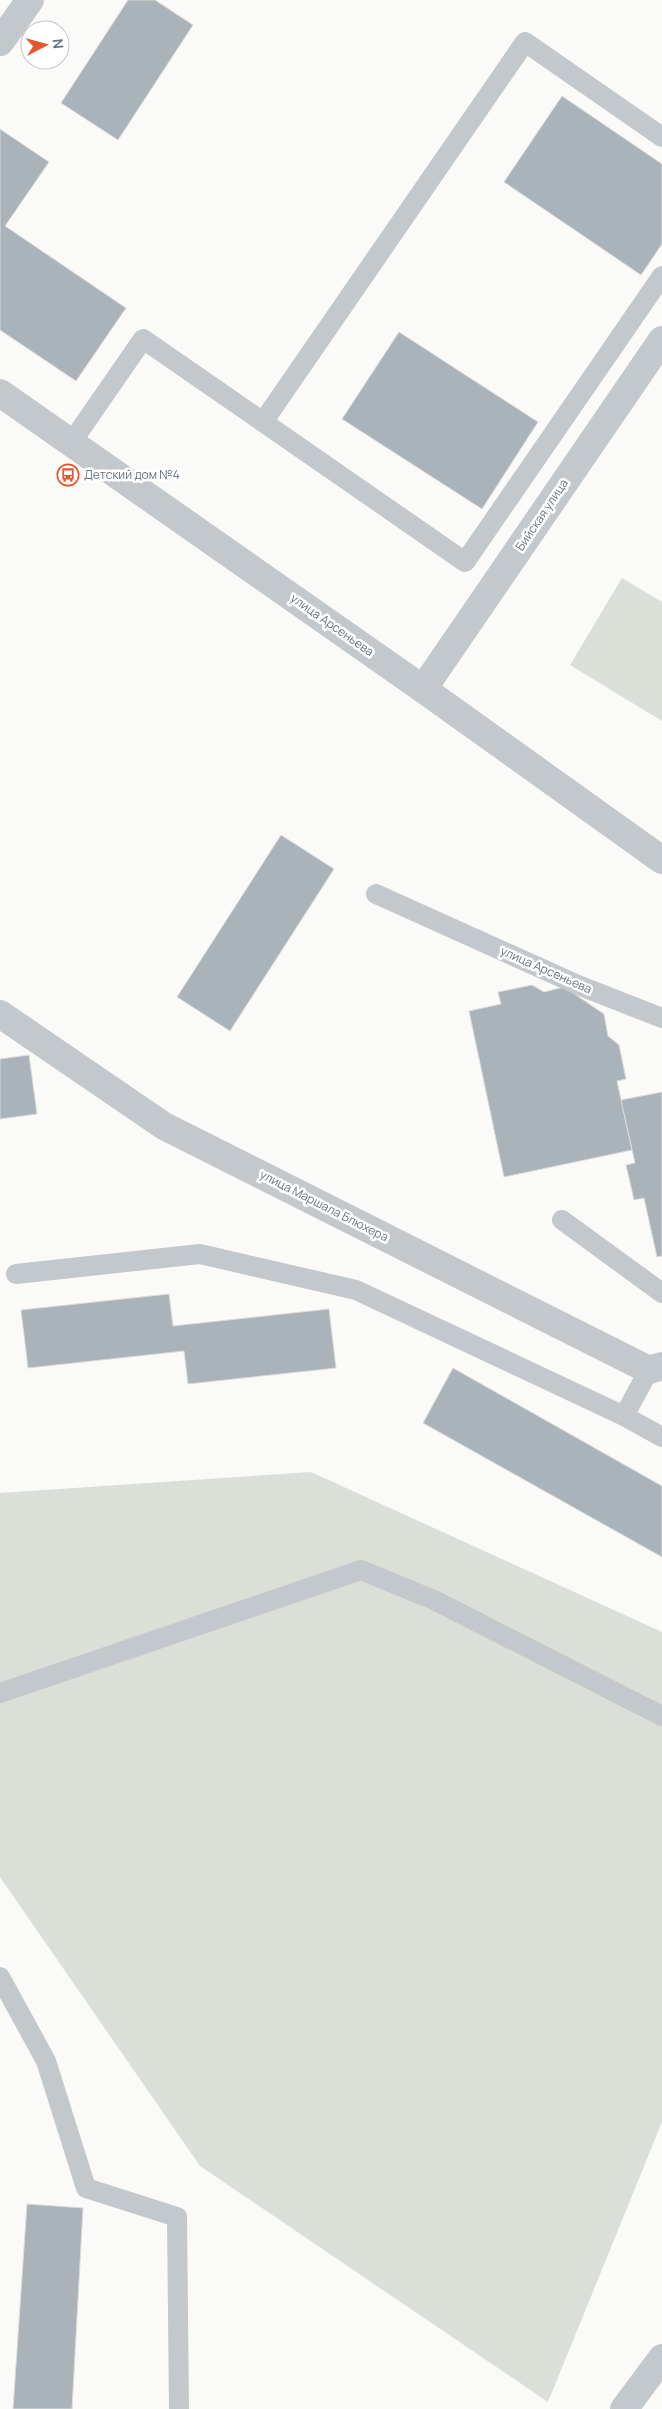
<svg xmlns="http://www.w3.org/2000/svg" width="662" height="2409" font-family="Manrope,sans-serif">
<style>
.green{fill:#dadfd7}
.building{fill:#aab3b9;stroke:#dcdcda}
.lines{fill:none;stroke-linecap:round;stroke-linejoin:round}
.lane{stroke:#c3c8cc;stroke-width:20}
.street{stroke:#c3c8cc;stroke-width:28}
.labels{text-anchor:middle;stroke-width:5;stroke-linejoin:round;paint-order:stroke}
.poi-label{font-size:12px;fill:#657683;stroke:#fff;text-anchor:start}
.street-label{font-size:12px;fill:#657683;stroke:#fff}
</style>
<rect width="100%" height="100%" fill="#fafaf8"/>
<g class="green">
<polygon points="622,578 662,602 662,721 570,665"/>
<polygon points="311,1472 662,1632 662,2122 548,2402 200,2166 0,1877 0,1493"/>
</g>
<g class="building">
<polygon points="128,0 155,0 193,25 118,140 61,103"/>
<polygon points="562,96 662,164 662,244 641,275 504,182"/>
<polygon points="0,129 49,162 5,226 126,308 76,381 0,330"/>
<polygon points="399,332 538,422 482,509 342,419"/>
<polygon points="281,835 334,869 230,1031 177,997"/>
<polygon points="532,985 544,992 564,987 604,1014 608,1036 619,1045 626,1079 617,1081 632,1150 504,1177 469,1011 501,1004 498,992"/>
<polygon points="29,1055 37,1114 0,1119 0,1059"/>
<polygon points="662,1092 662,1256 657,1257 644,1198 634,1200 626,1165 635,1163 621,1100"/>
<polygon points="169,1294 173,1326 329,1309 336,1368 188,1384 184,1351 28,1368 21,1310"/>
<polygon points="453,1368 662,1486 662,1557 423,1423"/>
<polygon points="27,2204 83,2208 72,2409 13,2409"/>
</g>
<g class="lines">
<g class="lane">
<polyline points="263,422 465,562 662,276"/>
<polyline points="71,443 143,339 263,422 525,42 662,137"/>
<polyline points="376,894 578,985 662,1018"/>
<polyline points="562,1220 662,1293"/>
<polyline points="16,1274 200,1254 356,1290 624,1416"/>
<polyline points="649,1370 624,1416 662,1437"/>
<polyline points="0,1693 361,1570 434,1600 662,1716"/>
<polyline points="0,1977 46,2061 86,2188 177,2217 179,2409"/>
</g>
<g class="street">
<polyline points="0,42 30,0"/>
<polyline points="0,393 423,689 662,860"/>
<polyline points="423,689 662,340"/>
<polyline points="0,1014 164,1126 649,1370 662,1366"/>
<polyline points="624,2409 662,2358"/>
</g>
</g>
<defs>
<g id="bus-ring" transform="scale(1.125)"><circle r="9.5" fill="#fff" stroke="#e4572e" stroke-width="1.5"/><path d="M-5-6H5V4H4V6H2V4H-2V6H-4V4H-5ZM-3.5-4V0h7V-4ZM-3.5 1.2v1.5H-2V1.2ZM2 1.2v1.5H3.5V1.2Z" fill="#e4572e"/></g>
</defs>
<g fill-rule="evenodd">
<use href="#bus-ring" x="68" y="475"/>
</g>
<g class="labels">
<g class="poi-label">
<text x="84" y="479">Детский дом №4</text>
</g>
<g class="street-label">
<text transform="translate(542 515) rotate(-56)" y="4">Бийская улица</text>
<text transform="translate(332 625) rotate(35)" y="4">улица Арсеньева</text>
<text transform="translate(546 970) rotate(24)" y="4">улица Арсеньева</text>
<text transform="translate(324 1206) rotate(27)" y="4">улица Маршала Блюхера</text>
</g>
</g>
<g transform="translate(45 45) rotate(84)"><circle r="24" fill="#ffffff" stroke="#c1c8cd"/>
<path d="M0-4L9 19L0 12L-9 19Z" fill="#e4572e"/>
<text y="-8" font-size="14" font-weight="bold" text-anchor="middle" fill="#657683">N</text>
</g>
</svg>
